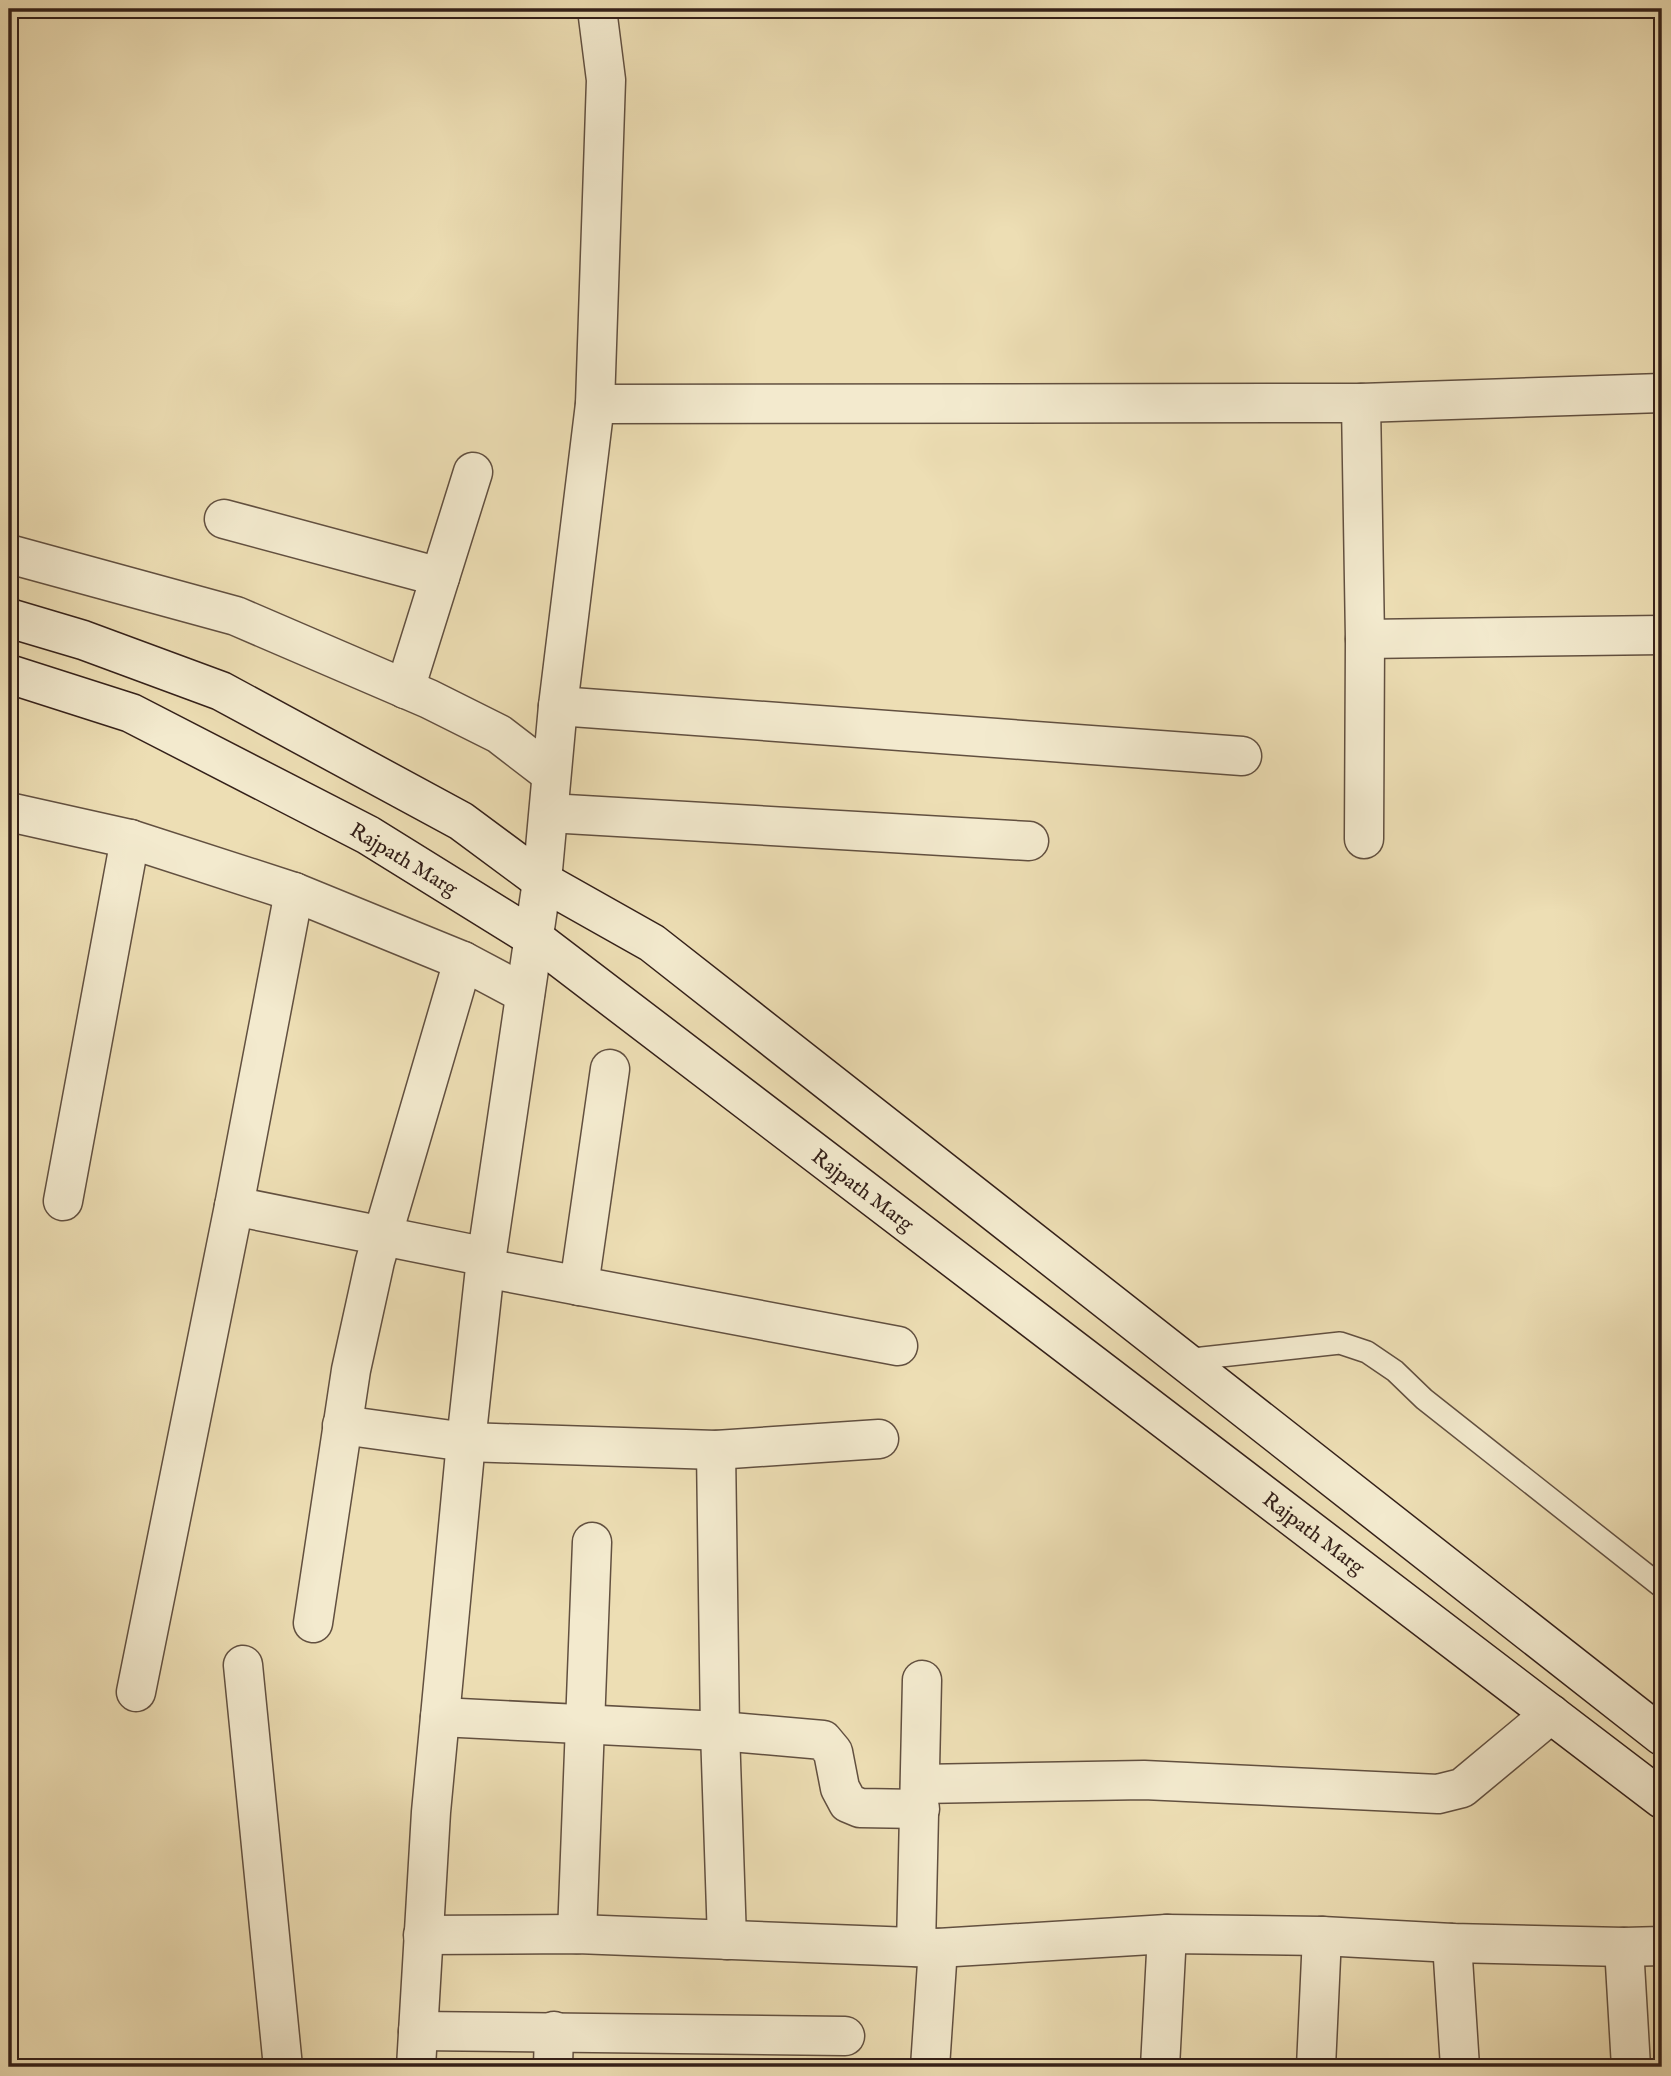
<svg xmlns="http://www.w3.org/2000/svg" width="1671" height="2076" font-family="'IM FELL English',serif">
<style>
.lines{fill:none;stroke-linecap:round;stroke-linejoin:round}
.service-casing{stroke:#625040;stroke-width:24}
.minor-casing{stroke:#625040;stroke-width:41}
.tertiary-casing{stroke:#625040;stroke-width:41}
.secondary-casing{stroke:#342019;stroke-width:41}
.service{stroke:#f3eace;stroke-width:21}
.minor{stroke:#f3eace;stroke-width:38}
.tertiary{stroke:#f3eace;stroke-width:38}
.secondary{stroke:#f3eace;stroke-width:38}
.labels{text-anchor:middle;stroke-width:5;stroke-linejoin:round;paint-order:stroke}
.street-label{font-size:21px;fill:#342019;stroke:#f3eace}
</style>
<rect width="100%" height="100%" fill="#eddeb4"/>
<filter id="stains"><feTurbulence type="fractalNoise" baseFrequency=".00286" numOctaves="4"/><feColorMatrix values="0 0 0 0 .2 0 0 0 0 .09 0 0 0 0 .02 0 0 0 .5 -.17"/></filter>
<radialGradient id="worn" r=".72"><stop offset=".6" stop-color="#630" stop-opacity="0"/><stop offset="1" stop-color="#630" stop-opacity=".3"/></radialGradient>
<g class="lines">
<g class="service-casing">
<polyline id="service" points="1184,1360 1340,1343 1367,1352 1395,1371 1424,1399 1662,1587"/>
</g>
<g class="minor-casing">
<g id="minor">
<polyline points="1361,403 1365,639 1364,839"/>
<polyline points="595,404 1361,403 1662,393"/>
<polyline points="224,519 440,577"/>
<polyline points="9,554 236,616 429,699 499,734 551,774"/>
<polyline points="1365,639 1662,635"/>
<polyline points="405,689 473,472"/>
<polyline points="558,706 1242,756"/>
<polyline points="9,812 130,839 294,892 463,961 525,994"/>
<polyline points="549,813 1029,841"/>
<polyline points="63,1201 130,839"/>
<polyline points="234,1206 487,1257"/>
<polyline points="485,1268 898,1346"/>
<polyline points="579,1286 610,1069"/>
<polyline points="342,1425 466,1442 716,1450 879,1439"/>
<polyline points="716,1450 720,1731 727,1940"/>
<polyline points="313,1623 351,1370 375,1261 463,961"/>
<polyline points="243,1665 283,2067"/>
<polyline points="136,1692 234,1206 294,892"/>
<polyline points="440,1717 720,1731 823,1740 833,1752 840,1788 848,1803 860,1808 920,1809"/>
<polyline points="920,1784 1144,1780 1438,1794 1462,1788 1551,1714"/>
<polyline points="577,1934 592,1542"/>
<polyline points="423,1935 577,1934 938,1948 1167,1934 1322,1936 1452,1943 1624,1947 1662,1946"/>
<polyline points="1452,1943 1460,2067"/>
<polyline points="916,1947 922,1680"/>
<polyline points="1624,1947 1631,2067"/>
<polyline points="418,2031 845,2036"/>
<polyline points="553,2067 554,2031"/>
<polyline points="930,2067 938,1948"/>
<polyline points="1160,2067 1167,1934"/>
<polyline points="1316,2067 1322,1936"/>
</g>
</g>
<g class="tertiary-casing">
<polyline id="tertiary" points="416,2067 431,1812 466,1442 485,1268 542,881 558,706 595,404 606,80 597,9"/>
</g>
<g class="secondary-casing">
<g id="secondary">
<polyline points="9,618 83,640 221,691 461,821 542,881 652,943 1662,1736"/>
<polyline points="9,674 131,713 368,835 534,938 1662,1799"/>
</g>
</g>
<use href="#service" class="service"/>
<use href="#minor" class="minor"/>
<use href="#tertiary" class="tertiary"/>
<use href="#secondary" class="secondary"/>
</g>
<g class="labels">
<g class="street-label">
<text transform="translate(404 859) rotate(31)" y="7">Rajpath Marg</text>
<text transform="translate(863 1190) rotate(37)" y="7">Rajpath Marg</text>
<text transform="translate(1314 1533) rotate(37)" y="7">Rajpath Marg</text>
</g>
</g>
<rect width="1671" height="2076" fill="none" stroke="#eddeb4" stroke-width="35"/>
<rect x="10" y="10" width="1650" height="2055" fill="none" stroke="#342019" stroke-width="3.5"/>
<rect x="18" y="18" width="1636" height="2041" fill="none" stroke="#342019" stroke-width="2"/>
<rect width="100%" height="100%" filter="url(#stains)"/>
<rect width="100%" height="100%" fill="url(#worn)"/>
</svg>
